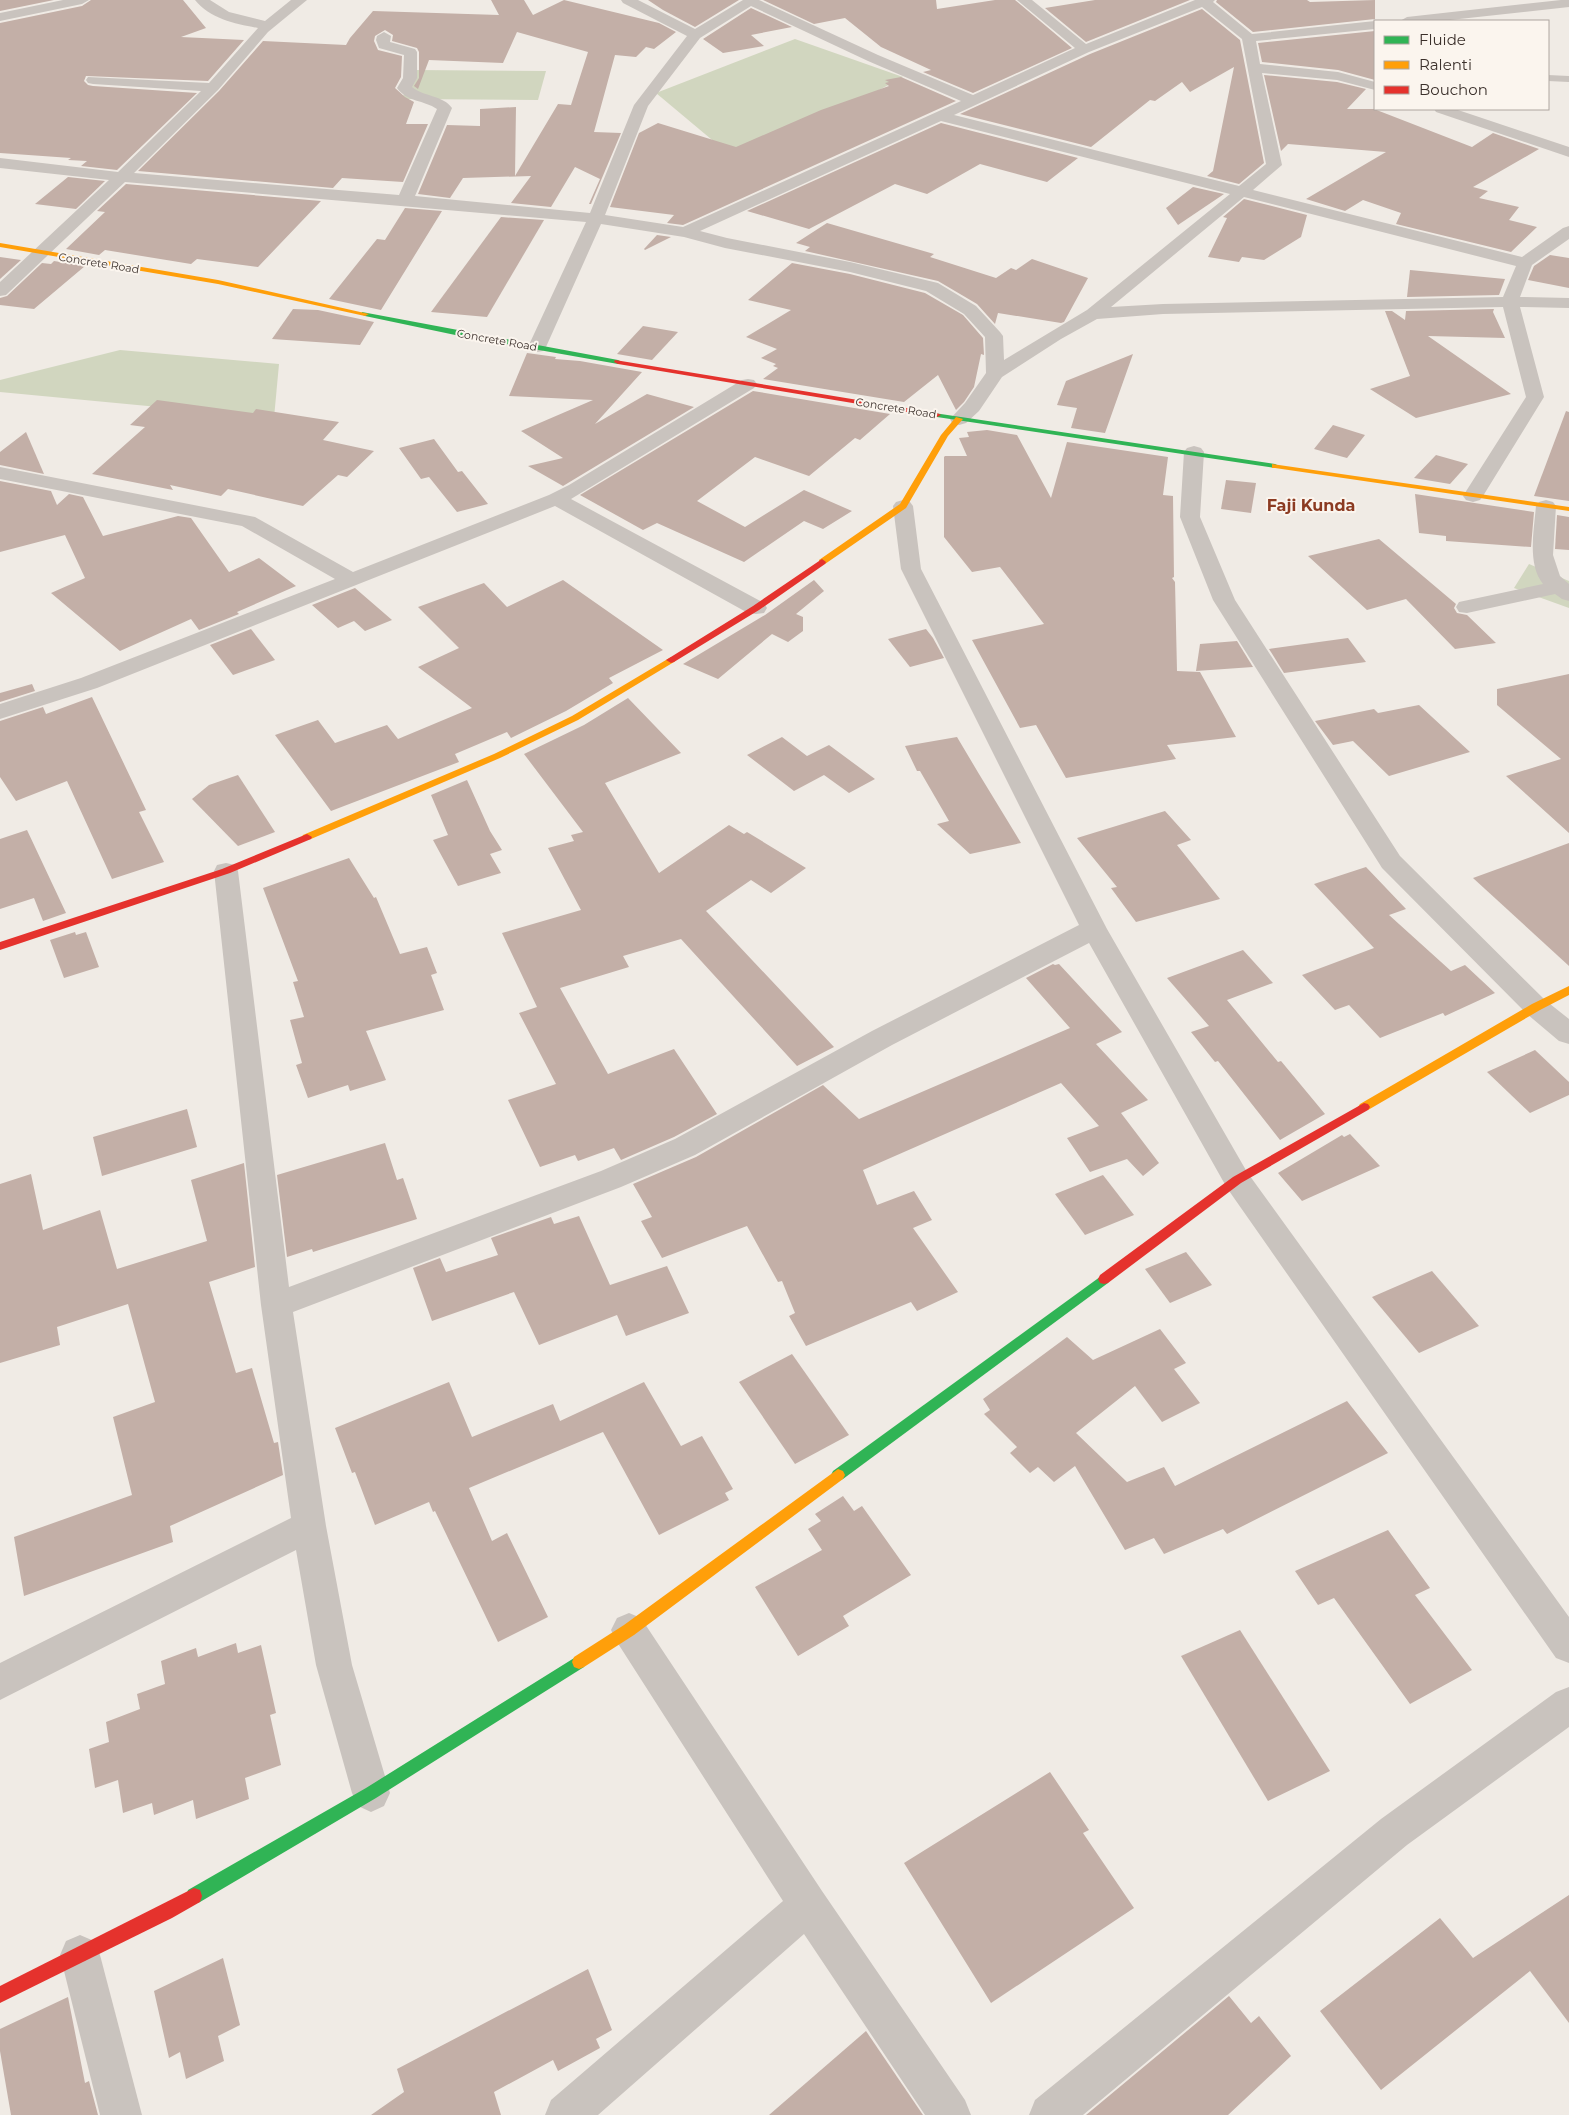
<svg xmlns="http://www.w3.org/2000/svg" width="1569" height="2115" font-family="Montserrat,sans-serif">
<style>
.green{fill:#d1d6bf}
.building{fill:#c3afa7}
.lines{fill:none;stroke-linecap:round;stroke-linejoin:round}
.lane{fill:#c9c3be;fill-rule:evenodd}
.street{fill:#c9c3be;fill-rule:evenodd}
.fast{fill:#30b455;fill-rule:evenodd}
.slow{fill:#ff9f0a;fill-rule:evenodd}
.jam{fill:#e5322d;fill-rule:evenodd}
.labels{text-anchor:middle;stroke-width:4;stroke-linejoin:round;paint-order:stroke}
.far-street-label{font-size:11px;fill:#3b302b;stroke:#fbf5ee}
.far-district-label{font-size:16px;font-weight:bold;fill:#8c3b22;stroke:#fbf5ee}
</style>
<rect width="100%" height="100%" fill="#f0ebe5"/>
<g class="green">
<polygon points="795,39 903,77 742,165 656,93"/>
<polygon points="413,70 546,71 538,100 402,99"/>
<polygon points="120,350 279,364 274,418 0,392 0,380"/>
<polygon points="1529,564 1569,581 1569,608 1514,588"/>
</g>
<g class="building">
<polygon points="0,0 54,0 0,11"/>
<polygon points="91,0 183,0 206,28 181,37 244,40 208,81 86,76 84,81 88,85 93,86 197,93 117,170 81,166 87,161 68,160 71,158 0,153 0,23 82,6"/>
<polygon points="491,0 524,0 533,15 564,0 659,23 676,32 654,49 646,47 636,57 615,55 594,132 621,133 591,204 589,204 600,179 575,167 551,207 511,203 531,176 463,178 450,198 418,194 447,125 480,126 480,109 516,107 515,176 558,104 571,105 588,52 517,32 503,63 429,60 418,89 414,86 419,78 419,52 417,48 392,41 393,35 385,30 375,36 374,41 378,50 402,56 401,77 395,88 405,97 414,102 406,124 428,124 403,182 342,178 333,188 138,171 219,91 263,41 346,45 350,38 373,11 499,15"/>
<polygon points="648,0 739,0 695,27 663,10"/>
<polygon points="763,0 936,0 937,9 995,0 1015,0 1072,48 973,93 923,72 931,70 881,47 845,18 814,24"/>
<polygon points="1095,0 1190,0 1086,42 1045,8"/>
<polygon points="1217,0 1307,0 1310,2 1375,0 1375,19 1253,32 1216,2"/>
<polygon points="751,8 792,27 751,35 764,46 723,53 703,39"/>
<polygon points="1202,9 1240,40 1264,163 1239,184 1207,176 1213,171 1234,67 1190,92 1182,82 1155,101 1150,100 1091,147 960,114 1090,54"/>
<polygon points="1375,31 1375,80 1338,70 1262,62 1258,43"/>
<polygon points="1264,75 1337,82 1366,89 1347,109 1374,109 1472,147 1493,133 1539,149 1473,187 1488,191 1479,198 1519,207 1509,220 1537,227 1511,252 1396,224 1401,213 1363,200 1345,211 1306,199 1386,152 1288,144 1281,151"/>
<polygon points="901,77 956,101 683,225 667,223 674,215 610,207 639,133 658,123 736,147 821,110 889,86 885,83 889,82 885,80"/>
<polygon points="941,123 1078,158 1047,182 980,164 927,194 895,184 809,229 747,211"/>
<polygon points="68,177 105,181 76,209 35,204"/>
<polygon points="126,184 321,201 258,267 197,259 191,264 105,250 99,255 66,249 105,212 97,211"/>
<polygon points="1193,187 1224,194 1178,225 1166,208"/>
<polygon points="1244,199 1307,215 1301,237 1264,260 1242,257 1239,262 1208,257 1227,218 1223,217"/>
<polygon points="405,208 442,211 381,310 329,299 377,239 385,240"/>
<polygon points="501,217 544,220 487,317 431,312"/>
<polygon points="827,223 934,254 930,257 996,278 1011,268 1016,270 1032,259 1088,278 1064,322 1061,323 998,313 995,324 977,304 938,281 805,251 810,247 796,243"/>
<polygon points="657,235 671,237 645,250 644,249"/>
<polygon points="1550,255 1569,258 1569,288 1528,280 1534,266"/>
<polygon points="0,257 21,260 0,279"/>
<polygon points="54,261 85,266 34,309 0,305 0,298 7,296 42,263 51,264"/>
<polygon points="792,263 850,274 925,293 963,315 983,338 984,355 981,354 974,387 964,402 956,410 938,375 904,402 763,379 778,368 773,366 776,364 761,358 777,349 746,337 791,310 748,300"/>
<polygon points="1410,270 1505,279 1499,295 1407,297"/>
<polygon points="293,309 318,310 374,322 360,345 272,339"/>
<polygon points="1494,309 1493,312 1505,338 1428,336 1511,394 1416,418 1370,389 1410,376 1385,311 1392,311 1405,320 1406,311"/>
<polygon points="643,326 678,332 652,360 617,354"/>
<polygon points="527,353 556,357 555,359 580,361 642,372 595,424 647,394 694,407 563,486 528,466 563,458 521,431 593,400 509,396"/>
<polygon points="1133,354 1105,433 1071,428 1077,408 1057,405 1066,381"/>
<polygon points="753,391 890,414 860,440 855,438 809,476 755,457 697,501 745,527 804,490 852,511 823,529 804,521 744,562 657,523 643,530 580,495"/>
<polygon points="157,400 253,413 256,409 339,422 323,440 374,451 347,477 338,475 303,506 228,489 221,496 170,485 173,490 92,474 145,427 130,425"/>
<polygon points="1566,411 1569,412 1569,501 1534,496"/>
<polygon points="1333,425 1365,435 1347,458 1314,449"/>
<polygon points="987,430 1017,435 1051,498 1067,442 1168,457 1163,495 1173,496 1174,577 1172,578 1175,582 1177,671 1200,672 1236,737 1167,745 1176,759 1066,778 1036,725 1020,728 972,640 1044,624 1000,567 972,572 944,537 944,457 945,456 967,456 959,438 969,437 967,432"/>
<polygon points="26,432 44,474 0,465 0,452"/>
<polygon points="434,439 458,472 462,471 488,504 457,512 429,477 421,479 399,448"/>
<polygon points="1436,455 1468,464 1450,484 1414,478"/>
<polygon points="1226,480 1256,483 1251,513 1221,509"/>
<polygon points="0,481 51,491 57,505 69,494 83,497 103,536 178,516 191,518 229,572 259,558 296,586 237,612 239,614 199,630 191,619 120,651 51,593 85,578 65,535 0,552"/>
<polygon points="1415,494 1534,512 1531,547 1446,541 1446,536 1419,533"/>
<polygon points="1557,515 1569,517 1569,550 1555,549"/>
<polygon points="1379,539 1456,604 1454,608 1457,613 1467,615 1496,643 1455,649 1406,599 1367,610 1308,556"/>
<polygon points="563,580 663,650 609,678 613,683 566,711 511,738 507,732 455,754 459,762 331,811 275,735 318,720 335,743 387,725 398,739 472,708 418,667 459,648 418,607 484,583 507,607"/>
<polygon points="814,580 824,591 796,614 803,617 803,631 788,642 772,634 718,679 683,664 765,615"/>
<polygon points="355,588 392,620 365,631 354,621 338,628 312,605"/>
<polygon points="251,629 275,660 233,675 210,645"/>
<polygon points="926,629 933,638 944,658 910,667 888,639"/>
<polygon points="1348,638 1366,662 1284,673 1269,649"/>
<polygon points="1237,641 1253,667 1196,671 1200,644"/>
<polygon points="1569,674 1569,833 1506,776 1561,759 1497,705 1497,689"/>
<polygon points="32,684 35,691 0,702 0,693"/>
<polygon points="92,697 146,810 139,812 164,862 112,879 67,781 16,801 0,777 0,721 43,707 46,714"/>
<polygon points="628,698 681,753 605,783 659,873 729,825 744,834 747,832 806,868 771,893 751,880 706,911 834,1047 797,1066 681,939 623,956 629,967 560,988 608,1074 674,1049 717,1114 674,1137 621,1160 614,1148 578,1161 575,1155 540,1167 508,1100 556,1084 519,1013 537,1007 502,933 581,910 548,848 574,841 571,835 583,832 524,754 584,725"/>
<polygon points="1419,705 1470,752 1389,776 1353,741 1333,745 1315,721 1374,709 1378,713"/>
<polygon points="782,737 807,756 829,745 875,779 849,793 824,775 794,791 747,755"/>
<polygon points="957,737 979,774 1021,843 970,854 937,824 949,821 920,771 917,771 905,746"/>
<polygon points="238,775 275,832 238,846 192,799 209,785"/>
<polygon points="467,780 490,831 502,850 490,854 501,873 458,886 433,840 448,835 431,795"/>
<polygon points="1165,811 1191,840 1177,845 1220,899 1136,922 1111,888 1117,887 1077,838"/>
<polygon points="27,830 66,913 43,921 34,898 0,909 0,839"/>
<polygon points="1569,843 1569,966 1473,878"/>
<polygon points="349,858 374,898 376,897 400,954 427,947 437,973 431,975 444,1010 366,1031 386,1080 350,1091 348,1085 308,1098 296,1065 302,1063 290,1020 304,1017 293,982 298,981 263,888"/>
<polygon points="1366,867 1406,909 1389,915 1451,971 1465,965 1495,993 1445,1016 1443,1013 1380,1038 1349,1005 1335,1010 1302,975 1374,948 1314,884"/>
<polygon points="75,932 76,935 86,932 99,967 64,978 50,940"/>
<polygon points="1243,950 1273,983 1227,1000 1278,1062 1281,1061 1325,1114 1280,1140 1218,1061 1215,1062 1191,1032 1209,1026 1167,978"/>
<polygon points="1053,964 1055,965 1059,964 1122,1032 1096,1044 1148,1100 1121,1113 1159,1163 1143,1176 1127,1159 1090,1172 1067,1138 1099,1126 1061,1083 863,1170 877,1205 914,1191 932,1220 913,1228 958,1292 917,1311 911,1302 806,1346 789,1316 795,1313 782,1281 778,1282 747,1226 662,1258 641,1221 652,1217 633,1184 696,1157 823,1085 859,1119 1070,1028 1026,978"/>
<polygon points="1535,1050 1569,1082 1569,1095 1530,1113 1487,1072"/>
<polygon points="187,1109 197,1147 102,1176 93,1137"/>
<polygon points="1350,1134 1380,1166 1302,1201 1278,1173 1342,1135 1344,1137"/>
<polygon points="385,1143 397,1180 403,1178 417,1219 313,1252 312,1249 287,1257 277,1175"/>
<polygon points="244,1163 255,1267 209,1282 236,1373 252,1368 274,1443 278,1442 283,1475 170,1526 173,1542 24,1596 14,1537 132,1495 113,1417 155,1402 128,1304 57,1327 60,1345 0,1363 0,1184 31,1174 43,1230 100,1210 117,1269 207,1241 191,1180"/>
<polygon points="1103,1175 1134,1215 1085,1235 1055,1194"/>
<polygon points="579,1216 610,1285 667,1266 689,1313 626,1336 617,1315 539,1345 514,1292 432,1321 413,1268 440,1258 446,1272 498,1255 491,1238 551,1217 554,1224"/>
<polygon points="1186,1252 1212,1285 1170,1303 1145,1269"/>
<polygon points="1432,1271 1479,1326 1419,1353 1372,1297"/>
<polygon points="1160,1329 1186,1363 1174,1369 1200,1403 1162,1422 1135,1386 1076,1433 1127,1482 1164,1467 1175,1486 1347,1401 1388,1453 1227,1534 1223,1529 1164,1554 1154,1538 1125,1550 1075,1466 1054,1482 1038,1467 1030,1473 1010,1453 1017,1447 984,1414 990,1410 983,1399 1067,1337 1093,1360"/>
<polygon points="792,1354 849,1435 795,1464 739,1382"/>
<polygon points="449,1382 472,1437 553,1404 560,1421 644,1382 681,1446 702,1436 733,1489 725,1493 729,1500 659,1535 603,1432 469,1488 492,1541 507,1533 548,1617 498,1642 435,1511 433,1512 429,1502 375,1525 355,1472 352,1473 335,1428"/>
<polygon points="843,1496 854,1511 862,1506 911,1575 843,1616 849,1626 798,1656 755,1587 822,1550 808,1529 821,1521 815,1514"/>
<polygon points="1388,1530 1430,1588 1415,1595 1472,1670 1410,1704 1334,1598 1318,1605 1295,1571"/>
<polygon points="1240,1630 1330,1771 1268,1801 1181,1656"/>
<polygon points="236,1643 238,1653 261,1645 276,1713 270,1715 281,1765 245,1778 249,1799 196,1819 193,1800 154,1815 152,1803 123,1813 118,1780 95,1788 89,1749 109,1742 106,1722 140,1709 137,1694 165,1684 161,1661 196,1648 198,1657"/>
<polygon points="1050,1772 1089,1830 1083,1833 1134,1908 991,2003 904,1863"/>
<polygon points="1569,1895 1569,2023 1530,1971 1381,2090 1320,2011 1440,1918 1473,1958"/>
<polygon points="223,1958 240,2025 218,2036 224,2061 186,2079 180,2052 169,2058 154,1991"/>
<polygon points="588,1969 612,2030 596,2039 600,2048 558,2071 553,2060 494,2092 501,2115 371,2115 404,2092 397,2069"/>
<polygon points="1229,1996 1251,2023 1259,2016 1291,2056 1228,2115 1086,2115"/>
<polygon points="68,1997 85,2083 89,2081 98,2115 11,2115 0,2051 0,2029"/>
<polygon points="866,2031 923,2115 769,2115"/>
</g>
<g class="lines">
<polygon class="lane" points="1548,75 1569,76 1569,82 1548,81"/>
<g class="street">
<polygon points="63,0 89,0 82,4 0,21 0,13"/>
<path d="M195,0H210L229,12L265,21L291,0H307L268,32L218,90L134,173L399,195L437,109C424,100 407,102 397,88L403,78L404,55L379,48L376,40L377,36L384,32L391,36L390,42L415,49L417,52V78L412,87C424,97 443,95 452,108L415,196L590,213L634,105L687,36L623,3L621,0H638L695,29L743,0H759L878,55L973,95L1075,48L1017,0H1032L1086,44L1195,0H1215L1213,2L1252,34L1375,21V29L1256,41L1260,64L1338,72L1375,82V90L1337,80L1262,73L1282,165L1253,190L1522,257L1563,228L1569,226V239L1532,265L1520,297L1569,298V308L1520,307L1544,397L1483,496L1480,500L1473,502L1466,500L1463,496L1526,397L1503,307L1163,314L1097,319L1061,339L1002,377L979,411L966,423L959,425L952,423L950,419L965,403L986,373L985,337L964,314L926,291L850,272L725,248L684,237L601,224L546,347L543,351L537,352L531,351L528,347L586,222L125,182L6,295L0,296V282L109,180L0,168V158L118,172L201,91L93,84L88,83L86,80L88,77L209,83L258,28C236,24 210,19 195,0ZM751,6L868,61L961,101L683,227L605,215L648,106L700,38ZM1202,7L1242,39L1266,164L1239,186L954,115L1089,52ZM941,121L1230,194L1087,310L1004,360L1003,336L1000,332L976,306L938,283L850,262L727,238L700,231ZM1244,197L1516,266L1503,297L1163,304L1111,307Z"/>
<polygon points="1561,0 1569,0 1569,7 1441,21 1400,21 1407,17"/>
<polygon points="1434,109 1455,109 1569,147 1569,157 1436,112"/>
<polygon points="748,379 754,380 757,384 754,388 571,499 764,603 767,608 764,613 756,614 748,613 555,506 97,688 0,719 0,704 81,678 335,579 242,526 0,479 0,467 255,517 353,572 549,495 569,485 742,380"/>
<polygon points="1194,446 1201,448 1204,452 1200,517 1235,600 1400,856 1545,1000 1569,1019 1569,1044 1559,1041 1527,1014 1382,868 1213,600 1180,517 1184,452 1187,448"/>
<polygon points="903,500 910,502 913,506 921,569 1107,929 1247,1172 1569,1617 1569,1663 1556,1658 1227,1188 1089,943 892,1045 695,1155 621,1187 293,1312 326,1526 352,1665 390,1793 384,1806 371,1812 358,1806 352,1793 316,1665 296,1550 0,1700 0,1663 291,1518 261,1305 214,871 217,865 226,863 235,865 238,871 289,1287 601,1171 675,1139 872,1031 1079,925 901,569 893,506 896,502"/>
<path d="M1546,500L1553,502L1556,506L1553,555L1560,576L1569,584V601L1562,599L1555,594L1467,613L1459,612L1456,607L1459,602L1543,584C1527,564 1534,530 1536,506L1539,502Z"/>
<polygon points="629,1613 641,1618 822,1891 965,2100 971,2115 925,2115 804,1934 598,2115 545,2115 551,2100 783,1901 617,1642 611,1630 617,1618"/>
<polygon points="1569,1687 1569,1727 1407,1845 1083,2115 1029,2115 1035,2100 1381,1819 1556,1692"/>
<polygon points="80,1935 94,1941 100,1955 142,2115 100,2115 60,1955 66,1941"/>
</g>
<g class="fast">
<polygon points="362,312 618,360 622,362 618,364 460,336 365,316 361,314"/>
<polygon points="934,413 1275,464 1279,466 1275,468 937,417 933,415"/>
<polygon points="1104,1274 1108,1275 1110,1279 1108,1283 843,1479 838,1481 833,1479 831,1475 833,1471"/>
<polygon points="579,1655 584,1657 586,1662 584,1667 376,1798 200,1902 194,1904 188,1902 186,1896 188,1890 366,1788"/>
</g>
<g class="slow">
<polygon points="0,243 218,280 369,314 365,316 218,284 0,247"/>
<polygon points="956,417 963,419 948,436 906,508 825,564 819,564 819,560 900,504 941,435"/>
<polygon points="1272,464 1569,507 1569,511 1275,468 1272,468"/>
<polygon points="671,657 676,660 674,662 578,720 500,758 311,839 307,840 302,837 303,835 494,754 572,716"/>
<polygon points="1569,986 1569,995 1540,1010 1368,1110 1360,1110 1358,1107 1360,1104 1532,1004"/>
<polygon points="838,1469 843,1471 845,1475 843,1479 634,1635 584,1667 579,1669 574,1667 572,1662 574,1657 624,1625"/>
</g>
<g class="jam">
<polygon points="615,360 937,413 941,415 937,417 618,364 614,362"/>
<polygon points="822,559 826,562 825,564 759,610 674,662 671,663 666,660 753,606"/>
<polygon points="307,834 312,837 311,839 230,873 0,950 0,942 222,869"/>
<polygon points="1364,1103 1368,1104 1370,1107 1368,1110 1241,1183 1108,1283 1104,1284 1100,1283 1098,1279 1100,1275 1233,1177"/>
<polygon points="194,1888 200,1890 202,1896 200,1902 172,1918 0,2003 0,1986"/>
</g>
</g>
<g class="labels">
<g class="far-street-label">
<text transform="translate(99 263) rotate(9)" y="4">Concrete Road</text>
<text transform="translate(497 340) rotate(10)" y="4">Concrete Road</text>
<text transform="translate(896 408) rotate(9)" y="4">Concrete Road</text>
</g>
<g class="far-district-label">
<text x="1311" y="511">Faji Kunda</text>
</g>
</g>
<rect x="1374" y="20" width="175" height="90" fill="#fbf5ee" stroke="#aea6a0"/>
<rect x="1384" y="36" width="25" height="8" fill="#30b455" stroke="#aea6a0"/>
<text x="1419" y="45" font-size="15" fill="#3b302b">Fluide</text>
<rect x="1384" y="61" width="25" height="8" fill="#ff9f0a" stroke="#aea6a0"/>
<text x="1419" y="70" font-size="15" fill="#3b302b">Ralenti</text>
<rect x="1384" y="86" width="25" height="8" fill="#e5322d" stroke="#aea6a0"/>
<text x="1419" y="95" font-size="15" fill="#3b302b">Bouchon</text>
</svg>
